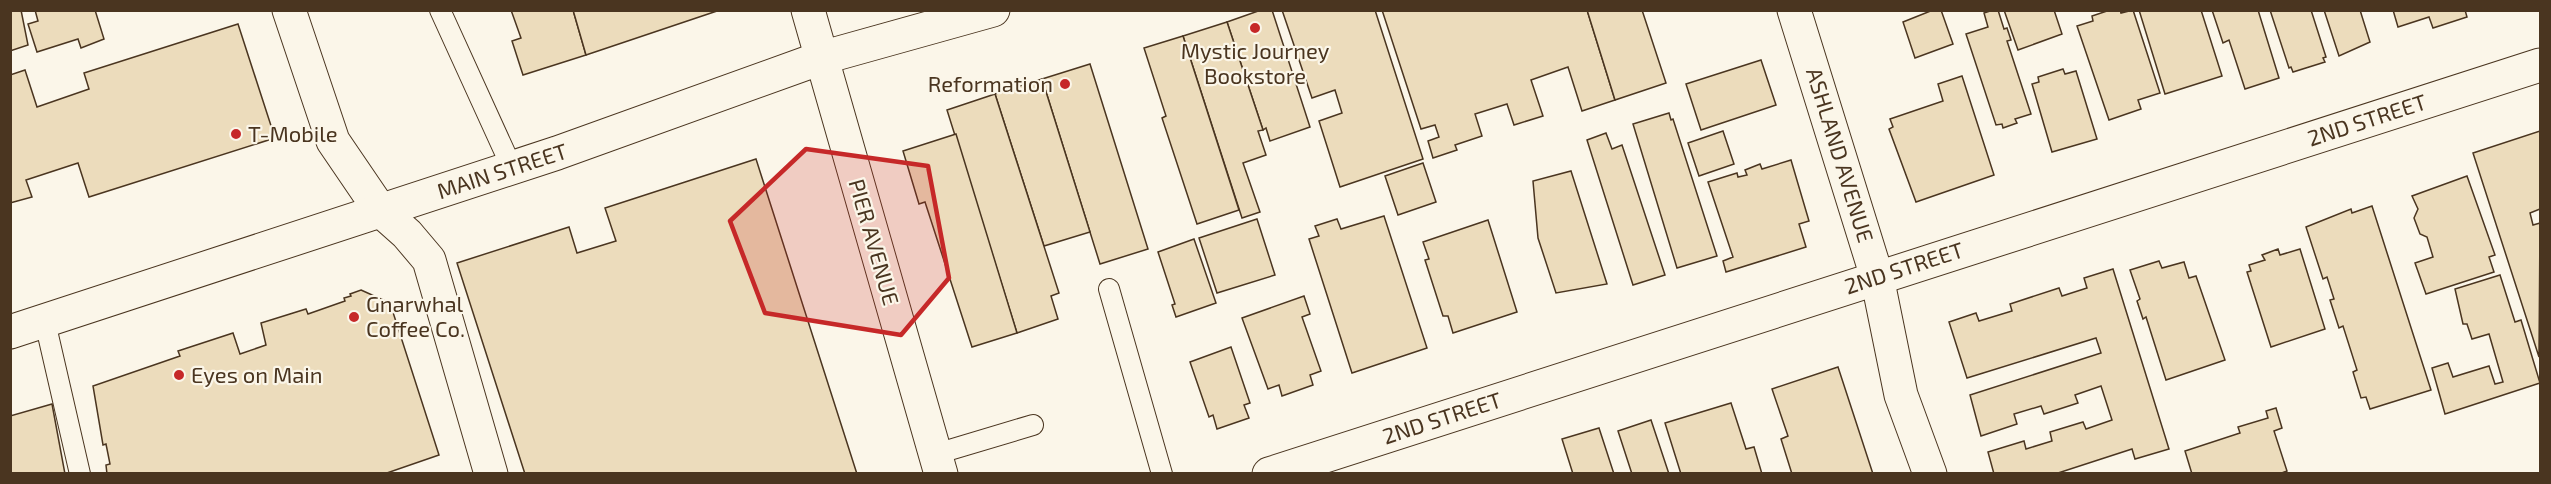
<svg xmlns="http://www.w3.org/2000/svg" width="2551" height="484" font-family="'Exo 2',sans-serif">
<style>
.building{fill:#ecdcbc;stroke:#4a3520;stroke-width:1.5}
.lines{fill:none;stroke-linecap:round;stroke-linejoin:round}
.service-casing{stroke:#4a3520;stroke-width:22}
.minor-casing{stroke:#4a3520;stroke-width:35}
.tertiary-casing{stroke:#4a3520;stroke-width:35}
.service{stroke:#fbf6e9;stroke-width:20}
.minor{stroke:#fbf6e9;stroke-width:33}
.tertiary{stroke:#fbf6e9;stroke-width:33}
.marked{fill:#c62828;fill-opacity:0.2;stroke:#c62828;stroke-width:4.5;stroke-linejoin:round}
.poi-dot{fill:#c62828;stroke:#fbf6e9;stroke-width:2}
.labels{text-anchor:middle;stroke-width:4.5;stroke-linejoin:round;paint-order:stroke}
.poi-label{font-size:22px;fill:#4a3520;stroke:#fbf6e9;text-anchor:start}
.street-label{font-size:22px;fill:#4a3520;stroke:#fbf6e9}
</style>
<rect width="100%" height="100%" fill="#fbf6e9"/>
<g class="building">
<polygon points="10,10 21,10 28,45 10,51"/>
<polygon points="35,10 95,10 104,39 81,48 78,39 37,52 28,24 38,21"/>
<polygon points="511,10 573,10 586,55 523,75 512,41 521,38"/>
<polygon points="573,10 720,10 586,55"/>
<polygon points="1261,10 1272,10 1310,127 1270,141 1266,128 1263,130 1227,22"/>
<polygon points="1282,10 1375,10 1423,159 1340,187 1319,121 1342,113 1335,90 1312,98"/>
<polygon points="1382,10 1587,10 1615,100 1582,111 1568,67 1531,80 1543,116 1514,125 1507,104 1475,114 1482,136 1455,145 1457,150 1433,158 1428,141 1439,137 1435,125 1421,129"/>
<polygon points="1587,10 1642,10 1666,83 1615,100"/>
<polygon points="1933,10 1941,10 1953,44 1915,58 1903,22"/>
<polygon points="1993,10 1998,10 2004,29 2007,28 2011,40 2007,41 2031,114 2015,119 2017,123 2003,128 2002,124 1996,125 1966,34 1988,27 1984,13"/>
<polygon points="2004,10 2054,10 2062,34 2018,50"/>
<polygon points="2110,10 2120,10 2121,13 2133,10 2160,93 2138,100 2141,109 2109,120 2077,26 2093,21 2092,16"/>
<polygon points="2139,10 2201,10 2222,76 2165,94"/>
<polygon points="2212,10 2258,10 2279,78 2245,89 2229,40 2223,43"/>
<polygon points="2270,10 2311,10 2326,57 2323,58 2325,62 2293,72 2291,67 2289,68"/>
<polygon points="2324,10 2360,10 2370,42 2339,56"/>
<polygon points="2393,10 2465,10 2467,17 2433,28 2429,17 2398,27"/>
<polygon points="1227,22 1263,130 1258,131 1266,155 1243,163 1260,212 1242,218 1183,36"/>
<polygon points="238,24 275,138 89,197 78,163 26,180 32,197 10,203 10,75 25,70 37,107 89,89 84,73"/>
<polygon points="1183,36 1239,210 1197,224 1162,118 1166,116 1144,48"/>
<polygon points="1761,60 1776,105 1701,130 1686,84"/>
<polygon points="1090,64 1148,249 1100,264 1042,79"/>
<polygon points="2063,69 2065,74 2076,71 2097,139 2052,152 2032,84 2039,82 2038,77"/>
<polygon points="1962,76 1994,175 1916,202 1889,129 1893,127 1890,119 1943,101 1938,84"/>
<polygon points="1042,79 1090,232 1044,246 995,94"/>
<polygon points="995,94 1059,293 1051,296 1058,319 1017,333 947,110"/>
<polygon points="1669,113 1671,120 1673,119 1717,256 1677,268 1633,124"/>
<polygon points="1723,131 1734,164 1699,176 1688,143"/>
<polygon points="2540,131 2540,209 2530,213 2533,225 2540,223 2539,357 2473,153"/>
<polygon points="1606,133 1612,149 1622,145 1665,275 1633,285 1587,140"/>
<polygon points="956,134 1017,333 972,347 925,202 919,204 903,151"/>
<polygon points="756,159 857,474 525,474 457,263 569,227 577,253 616,241 605,208"/>
<polygon points="1791,160 1809,221 1799,224 1806,247 1726,272 1723,261 1733,257 1708,182 1737,173 1738,177 1747,175 1745,170 1760,164 1762,169"/>
<polygon points="1423,163 1436,202 1398,215 1385,176"/>
<polygon points="1571,171 1607,284 1556,293 1538,238 1533,181"/>
<polygon points="2467,176 2495,255 2489,257 2494,272 2426,294 2415,263 2433,257 2427,237 2420,234 2414,218 2418,209 2412,196"/>
<polygon points="2372,206 2431,390 2370,409 2366,397 2361,398 2353,372 2357,370 2343,326 2339,328 2330,300 2334,299 2327,277 2323,279 2306,227 2351,209 2352,213"/>
<polygon points="1384,216 1427,348 1352,373 1309,239 1319,236 1315,226 1337,219 1341,229"/>
<polygon points="1257,219 1275,275 1217,293 1199,238"/>
<polygon points="1488,220 1517,312 1453,333 1448,316 1443,316 1425,260 1429,259 1423,242"/>
<polygon points="1194,239 1216,303 1176,317 1172,305 1175,304 1158,252"/>
<polygon points="2278,249 2280,255 2300,249 2325,329 2271,347 2247,272 2251,271 2249,265 2265,260 2262,255"/>
<polygon points="2159,261 2162,268 2184,262 2189,278 2196,276 2225,360 2166,380 2146,317 2143,319 2137,301 2140,299 2130,270"/>
<polygon points="2113,269 2169,449 2135,459 2132,449 2055,474 1994,474 1988,452 2024,441 2026,449 2052,441 2050,432 2083,422 2086,429 2112,420 2101,386 2075,395 2078,403 2044,414 2041,406 2014,414 2017,424 1981,436 1970,395 2101,353 2096,338 1967,378 1949,322 1976,313 1979,321 2012,311 2010,304 2059,288 2062,296 2087,288 2084,278"/>
<polygon points="2500,275 2515,322 2521,320 2540,383 2445,414 2432,368 2448,363 2453,377 2489,366 2495,384 2503,382 2489,334 2472,339 2467,324 2463,324 2455,289"/>
<polygon points="361,290 390,303 439,455 384,474 107,474 106,465 110,464 106,444 103,445 93,386 180,356 178,351 233,333 240,354 266,345 261,323 306,309 308,314 345,301 344,298 351,296 350,294"/>
<polygon points="1304,296 1310,314 1302,317 1321,371 1310,375 1313,385 1282,396 1279,385 1268,389 1242,318"/>
<polygon points="1231,347 1250,403 1244,405 1249,418 1217,429 1213,415 1209,417 1190,362"/>
<polygon points="1838,367 1873,474 1792,474 1781,439 1788,436 1772,389"/>
<polygon points="1731,403 1746,449 1754,447 1762,474 1681,474 1665,423"/>
<polygon points="52,404 65,474 10,474 10,416"/>
<polygon points="2276,408 2282,428 2274,431 2287,471 2279,474 2192,474 2185,451 2240,433 2238,427 2268,418 2266,411"/>
<polygon points="1651,420 1669,474 1632,474 1618,431"/>
<polygon points="1599,428 1614,474 1573,474 1562,439"/>
</g>
<g class="lines">
<g class="service-casing">
<g id="service">
<polyline points="440,10 512,168"/>
<polyline points="1109,289 1162,474"/>
<polyline points="45,322 80,474"/>
<polyline points="936,454 1033,425"/>
</g>
</g>
<g class="minor-casing">
<g id="minor">
<polyline points="289,10 333,141 380,210 407,234 429,260 491,474"/>
<polyline points="808,10 941,474"/>
<polyline points="1794,10 1877,277 1901,395 1930,474"/>
<polyline points="1269,474 2540,65"/>
</g>
</g>
<g class="tertiary-casing">
<polyline id="tertiary" points="10,332 557,153 821,58 993,10"/>
</g>
<use href="#service" class="service"/>
<use href="#minor" class="minor"/>
<use href="#tertiary" class="tertiary"/>
</g>
<path class="marked" d="M806,149L928,166L949,278L901,335L765,313L730,221Z"/>
<g class="poi-dot">
<circle cx="1255" cy="28" r="6"/>
<circle cx="1065" cy="84" r="6"/>
<circle cx="236" cy="134" r="6"/>
<circle cx="354" cy="317" r="6"/>
<circle cx="179" cy="375" r="6"/>
</g>
<g class="labels">
<g class="poi-label">
<text x="1255" y="59" text-anchor="middle">Mystic Journey<tspan x="1255" dy="25">Bookstore</tspan></text>
<text x="1053" y="92" text-anchor="end">Reformation</text>
<text x="248" y="142">T-Mobile</text>
<text x="366" y="312">Gnarwhal<tspan x="366" dy="25">Coffee Co.</tspan></text>
<text x="191" y="383">Eyes on Main</text>
</g>
<g class="street-label">
<text transform="translate(2367 120) rotate(-18)" y="8">2ND STREET</text>
<text transform="translate(1840 155) rotate(73)" y="8">ASHLAND AVENUE</text>
<text transform="translate(502 171) rotate(-18)" y="8">MAIN STREET</text>
<text transform="translate(874 242) rotate(74)" y="8">PIER AVENUE</text>
<text transform="translate(1904 268) rotate(-18)" y="8">2ND STREET</text>
<text transform="translate(1442 418) rotate(-18)" y="8">2ND STREET</text>
</g>
</g>
<rect width="2551" height="484" fill="none" stroke="#4a3520" stroke-width="24"/>
</svg>
